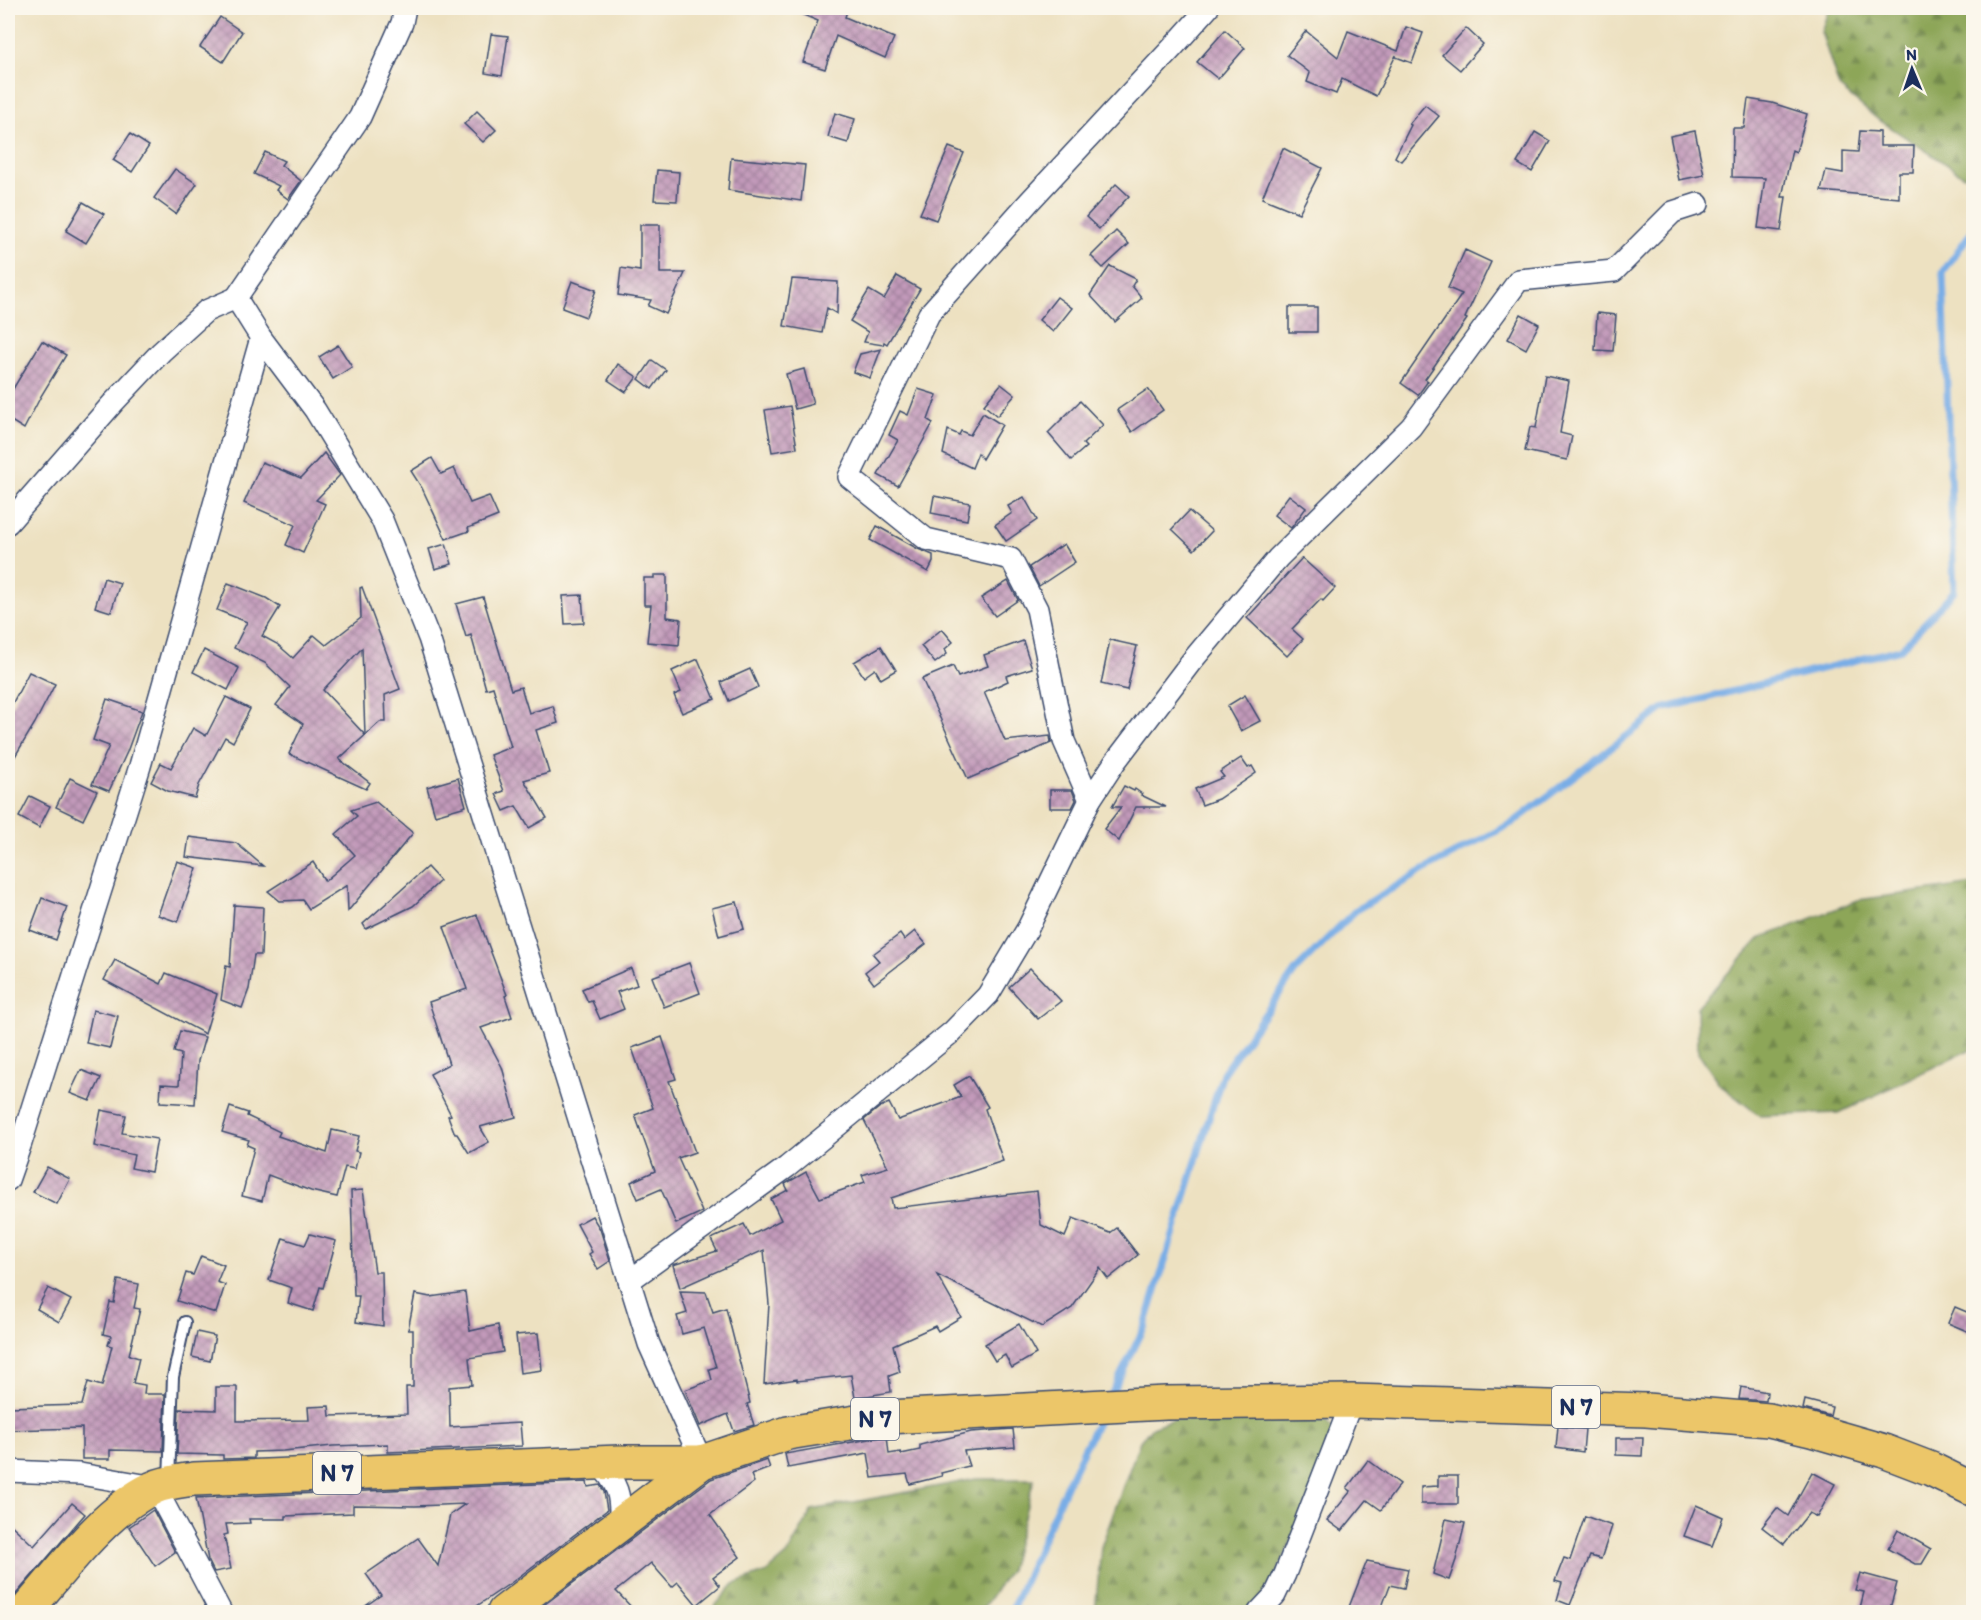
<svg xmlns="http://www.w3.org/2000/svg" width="1981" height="1620" font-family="Itim,sans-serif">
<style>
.forest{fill:url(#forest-firs);stroke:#546a5b;stroke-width:1.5}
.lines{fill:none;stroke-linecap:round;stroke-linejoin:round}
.stream{stroke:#79ade6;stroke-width:7}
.building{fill:url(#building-cross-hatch);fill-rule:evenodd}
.service-casing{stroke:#3a4a6d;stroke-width:14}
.minor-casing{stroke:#3a4a6d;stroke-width:24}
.primary-casing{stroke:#3a4a6d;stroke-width:36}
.service{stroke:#fff;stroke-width:10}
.minor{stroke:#fff;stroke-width:21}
.primary{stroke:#ecc669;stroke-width:33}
.labels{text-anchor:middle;stroke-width:4.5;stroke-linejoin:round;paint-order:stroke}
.shield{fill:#fbf7ec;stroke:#5e6b89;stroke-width:1.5}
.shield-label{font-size:24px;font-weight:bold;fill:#1b2f5e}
</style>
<defs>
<pattern id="forest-firs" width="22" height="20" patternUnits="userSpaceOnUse" patternTransform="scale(1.5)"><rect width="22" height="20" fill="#8da658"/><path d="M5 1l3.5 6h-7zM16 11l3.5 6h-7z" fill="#72884c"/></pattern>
<pattern id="building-cross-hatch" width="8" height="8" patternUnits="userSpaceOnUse" patternTransform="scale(1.5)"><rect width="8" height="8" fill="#c29aba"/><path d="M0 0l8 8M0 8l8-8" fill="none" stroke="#9d7e9a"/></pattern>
</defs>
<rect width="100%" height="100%" fill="#fbf7ec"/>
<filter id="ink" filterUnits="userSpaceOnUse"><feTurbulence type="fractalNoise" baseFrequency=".0167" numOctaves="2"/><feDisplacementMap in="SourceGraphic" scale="12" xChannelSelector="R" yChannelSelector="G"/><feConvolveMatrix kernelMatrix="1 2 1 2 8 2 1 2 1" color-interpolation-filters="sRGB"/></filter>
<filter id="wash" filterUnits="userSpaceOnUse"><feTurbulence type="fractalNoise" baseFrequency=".008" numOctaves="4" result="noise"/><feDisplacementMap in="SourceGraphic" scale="24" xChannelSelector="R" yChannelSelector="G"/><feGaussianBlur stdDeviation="1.35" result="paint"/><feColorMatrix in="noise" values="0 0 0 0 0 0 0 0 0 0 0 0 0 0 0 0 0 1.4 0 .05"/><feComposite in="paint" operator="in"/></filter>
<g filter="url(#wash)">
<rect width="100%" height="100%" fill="#ede1c1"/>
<g class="forest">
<polygon points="1829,8 1973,8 1973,176 1964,176 1876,118 1839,87 1821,32"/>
<polygon points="1973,884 1973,1048 1839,1113 1760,1116 1720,1085 1698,1053 1697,1007 1759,939 1858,900"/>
<polygon points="1173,1419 1326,1421 1336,1434 1273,1583 1250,1612 1095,1612 1101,1547 1140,1441 1152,1427"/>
<polygon points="976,1479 1034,1479 1010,1570 980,1612 714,1612 714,1607 734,1584 767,1572 787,1555 812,1510"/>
</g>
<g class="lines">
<g class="stream">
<polyline points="1110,1397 1145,1326 1223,1073 1296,970 1356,910 1422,871 1514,822 1662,709 1901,649 1954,591 1943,272 1974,228"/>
<polyline points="1011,1612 1067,1484 1101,1415"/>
</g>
</g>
<g id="blocks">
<g class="building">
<polygon points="787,8 848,8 845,17 894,38 885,58 836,36 825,69 803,62 818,21"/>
<polygon points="220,17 242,32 223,62 200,47"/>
<polygon points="1406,27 1423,33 1412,63 1396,57 1396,55 1376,96 1342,79 1336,94 1307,82 1310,73 1287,55 1306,31 1338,57 1348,31 1398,51"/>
<polygon points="1466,28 1483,44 1460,70 1442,55"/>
<polygon points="1225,30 1245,48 1218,79 1197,62"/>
<polygon points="491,34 508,36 502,76 485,73"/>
<polygon points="1748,99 1772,103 1807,114 1796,152 1792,150 1782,197 1786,197 1781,231 1758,228 1765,178 1732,177 1733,128 1744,128"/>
<polygon points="1425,105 1439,116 1401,161 1395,157 1411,125 1409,124"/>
<polygon points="477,111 496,130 483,142 464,124"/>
<polygon points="835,113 855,119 848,143 828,137"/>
<polygon points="1695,131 1704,175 1679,180 1670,136"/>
<polygon points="1860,131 1880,132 1880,146 1914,146 1913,172 1899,172 1899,198 1821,191 1826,170 1843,173 1843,151 1858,152"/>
<polygon points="1535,132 1550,141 1532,172 1517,163"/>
<polygon points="130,134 149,146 132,172 113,160"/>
<polygon points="949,147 964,153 936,220 920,214"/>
<polygon points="1283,148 1322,168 1299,213 1262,198"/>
<polygon points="265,152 284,161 281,165 301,181 288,199 276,190 279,186 254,174"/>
<polygon points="731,158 805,165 801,201 728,190"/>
<polygon points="175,169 197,184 176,214 154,198"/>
<polygon points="657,170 679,172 677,201 654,200"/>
<polygon points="1116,184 1129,196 1099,229 1086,217"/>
<polygon points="83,202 104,214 86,243 66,231"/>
<polygon points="640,225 660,225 660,273 685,273 666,314 648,306 651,300 618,295 621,268 640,271"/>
<polygon points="1116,231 1129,244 1103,268 1091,256"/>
<polygon points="1465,250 1491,262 1465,318 1467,319 1425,379 1428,381 1418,395 1401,383 1462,294 1448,288"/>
<polygon points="1110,266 1136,279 1132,286 1142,298 1115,322 1090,295"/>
<polygon points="897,276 920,289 887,344 884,342 883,345 864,342 868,332 850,321 869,290 884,299"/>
<polygon points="792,279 838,282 837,314 827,308 822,333 784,326"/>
<polygon points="572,281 596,290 586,317 562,308"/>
<polygon points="1057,297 1072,308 1053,332 1039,320"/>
<rect x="1289" y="307" width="28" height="25"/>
<polygon points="1597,313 1616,315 1613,351 1595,350"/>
<polygon points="1521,314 1539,324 1526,349 1508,339"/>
<polygon points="42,341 66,355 41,396 24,429 8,419 8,397"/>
<polygon points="338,345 352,367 333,379 319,357"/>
<polygon points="881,349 870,378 853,372 860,354"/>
<polygon points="652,360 666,370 652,389 639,379"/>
<polygon points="618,364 637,377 626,392 608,380"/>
<polygon points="804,369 813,404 795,409 786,374"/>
<polygon points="1545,376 1569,381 1560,433 1572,436 1567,460 1525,451 1530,427 1536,428"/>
<polygon points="1001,384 1015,395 997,416 984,405"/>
<polygon points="918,389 937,395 928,420 933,423 898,486 878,475 898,440 889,435 900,411 908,415"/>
<polygon points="1148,389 1163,410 1132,432 1117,410"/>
<polygon points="1080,401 1103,425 1083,444 1086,447 1071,460 1048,433"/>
<polygon points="790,406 797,448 772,452 765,410"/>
<polygon points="983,413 1002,425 982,459 978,453 972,468 943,454 948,430 959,435 961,431 970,435"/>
<polygon points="324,453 340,475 316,500 325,504 303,553 286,545 295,525 244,503 262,462 301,478"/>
<polygon points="432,458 441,474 454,468 470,503 489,496 498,516 468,528 469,531 446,539 422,488 411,471"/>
<polygon points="1289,495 1306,508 1291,528 1274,515"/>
<polygon points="934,496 970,503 967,520 931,513"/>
<polygon points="1024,497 1037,520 1006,541 995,525 1012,513 1008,506"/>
<polygon points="1189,511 1212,531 1194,550 1172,529"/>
<polygon points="877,526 918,549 933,555 933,562 928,572 870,540"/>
<polygon points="446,544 452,564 435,569 429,549"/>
<polygon points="1064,544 1075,562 1039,586 1029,567"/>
<polygon points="1302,558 1335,588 1323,601 1321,599 1292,629 1303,639 1287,656 1247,618"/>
<polygon points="654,575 667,575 667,617 681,619 679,645 647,642 651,605 644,605 644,578 654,578"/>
<polygon points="104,578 120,583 111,612 95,607"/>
<polygon points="1008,581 1018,600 995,616 981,598"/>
<path d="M228,583L266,598L280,607L262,636L277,644L293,658L314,635L326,645L361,618L360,588L362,587L400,689L385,695L386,722H380L339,759L370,783L366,789L289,754L303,724L276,705L290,687L265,663L234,648L247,622L217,610ZM362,648L365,735L323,690Z"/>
<polygon points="582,595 584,623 565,624 563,596"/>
<polygon points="483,597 511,690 521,687 529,713 553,706 558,723 536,730 549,773 524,780 547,818 529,828 516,806 504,811 496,794 504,791 490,755 511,747 493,687 486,689 471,635 466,637 456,604"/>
<polygon points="942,629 953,642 945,649 947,654 935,663 921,646"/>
<polygon points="1110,640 1137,646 1127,690 1101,684"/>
<polygon points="1023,641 1032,668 1006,676 1008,681 984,692 1005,741 1050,736 1051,743 968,779 922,679 953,666 958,677 988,666 984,655"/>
<polygon points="881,646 896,670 881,679 875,669 864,677 854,662"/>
<polygon points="204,650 239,668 228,690 193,672"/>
<polygon points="698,659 715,699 682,713 674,695 681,692 672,671"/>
<polygon points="750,669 758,687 729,701 721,682"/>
<polygon points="29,672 55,684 35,723 8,768 8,712"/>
<polygon points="1245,695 1260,721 1241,731 1227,706"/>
<polygon points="226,697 250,709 233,742 225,737 199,785 195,798 168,791 151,782 161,763 171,768 193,728 206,736"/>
<polygon points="107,699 142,711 127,752 109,791 92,784 109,746 93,740"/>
<polygon points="1241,758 1248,768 1252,766 1256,773 1218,799 1202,805 1195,789 1224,777 1220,772"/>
<polygon points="70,778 97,791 83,820 56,807"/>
<polygon points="458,778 466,806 435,815 427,787"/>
<polygon points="1124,786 1134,791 1135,789 1142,794 1141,795 1166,807 1136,807 1119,841 1104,829 1121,807 1112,807"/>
<polygon points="1050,790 1072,790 1076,800 1072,808 1050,808"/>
<polygon points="30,796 50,806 39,828 19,817"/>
<polygon points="376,802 413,833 348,911 347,885 309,909 303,900 280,901 268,891 313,862 325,881 355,855 336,834 357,816 351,810"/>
<polygon points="189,837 236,843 263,866 186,857"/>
<polygon points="177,861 197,868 178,922 158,915"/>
<polygon points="427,867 440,881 413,906 366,929 363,924"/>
<polygon points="42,898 67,907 56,940 30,930"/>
<polygon points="737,902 744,929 719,936 712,908"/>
<polygon points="234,905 263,907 261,955 254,955 249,989 242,1008 221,1000 226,966 230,967"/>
<polygon points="477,915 507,995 505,996 512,1017 481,1028 502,1067 516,1117 480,1127 489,1142 469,1153 457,1134 455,1134 448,1116 451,1115 430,1074 449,1064 429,1002 467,989 444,927"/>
<polygon points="915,931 926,944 874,984 865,972 879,961 873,954 900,934 904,940"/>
<polygon points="115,960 161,984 166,973 217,994 205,1034 104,980"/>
<polygon points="689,963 700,993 664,1007 652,977"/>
<polygon points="631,968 637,985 617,992 624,1009 600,1019 592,1001 588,1002 582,989"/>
<polygon points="1030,968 1061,1001 1038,1019 1009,987"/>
<polygon points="93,1010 118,1016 110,1048 86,1043"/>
<polygon points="180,1031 205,1037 198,1061 195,1104 160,1102 161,1084 179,1085 181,1054 174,1052"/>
<polygon points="662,1037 676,1079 669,1081 695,1152 678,1158 702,1212 676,1224 661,1189 638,1199 631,1182 655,1171 635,1115 653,1108 632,1048"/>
<polygon points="81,1070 101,1078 90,1101 70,1093"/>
<polygon points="969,1076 988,1107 985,1109 1003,1161 891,1198 893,1208 1037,1191 1041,1225 1065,1237 1073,1218 1110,1233 1117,1228 1138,1255 1108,1279 1100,1268 1072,1308 1042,1327 937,1275 961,1317 938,1331 935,1326 893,1345 900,1372 889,1376 891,1392 855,1398 851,1375 797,1381 797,1379 764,1384 769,1304 764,1250 680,1288 673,1265 717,1251 711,1239 744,1224 750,1236 781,1220 771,1199 788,1190 785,1184 806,1172 820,1198 865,1182 862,1175 888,1167 864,1120 880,1107 889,1103 898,1120 961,1097 954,1085"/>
<polygon points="230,1107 248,1113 247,1116 280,1132 278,1136 327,1153 332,1130 359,1136 355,1151 359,1152 355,1169 345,1167 337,1197 311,1191 268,1175 262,1201 242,1196 254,1148 247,1145 249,1140 222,1132"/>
<polygon points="101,1110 126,1115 122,1133 157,1139 151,1172 131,1168 134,1155 94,1146"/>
<polygon points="47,1167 70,1179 57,1204 33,1192"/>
<polygon points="363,1190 375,1272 382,1272 383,1326 356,1322 359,1296 354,1296 351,1191"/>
<polygon points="592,1216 600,1229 610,1261 598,1269 589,1254 592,1252 577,1224"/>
<polygon points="310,1234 336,1241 323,1288 320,1287 313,1311 288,1303 292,1288 269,1280 283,1238 305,1245"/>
<polygon points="201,1256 224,1265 217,1282 225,1285 216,1313 177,1301 186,1273 193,1275"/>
<polygon points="118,1280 139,1284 134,1308 140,1309 129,1355 139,1358 133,1383 145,1385 144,1394 165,1394 163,1451 110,1450 110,1459 82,1459 82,1428 8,1430 8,1407 82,1405 88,1382 102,1386 112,1346 108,1345 111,1336 103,1334 110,1302 114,1303"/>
<polygon points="48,1288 71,1300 59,1322 37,1309"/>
<polygon points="680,1291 706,1292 713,1312 726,1308 750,1403 747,1404 754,1425 734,1431 728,1414 700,1426 685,1390 712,1380 709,1369 716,1367 704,1328 682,1334 677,1316 687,1313"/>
<polygon points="465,1292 470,1331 498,1325 503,1352 469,1358 472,1385 449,1387 450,1427 520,1423 522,1446 388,1452 388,1444 333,1446 283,1451 254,1452 254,1458 223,1459 223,1455 177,1454 179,1409 216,1410 216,1387 237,1387 237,1421 309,1420 308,1407 329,1406 330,1416 407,1414 406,1387 413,1387 413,1330 408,1330 415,1294 430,1297"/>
<polygon points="1955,1307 1974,1315 1974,1334 1948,1323"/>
<polygon points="1019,1324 1036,1354 1012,1368 1005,1355 995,1361 985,1344"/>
<polygon points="197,1332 215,1336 210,1361 192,1357"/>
<polygon points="538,1333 542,1370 520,1373 516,1335"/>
<polygon points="1741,1387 1767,1392 1766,1401 1739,1399"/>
<polygon points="1805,1400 1832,1407 1830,1416 1803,1409"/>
<polygon points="1558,1426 1585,1429 1583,1452 1556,1448"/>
<polygon points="1013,1429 1015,1447 964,1451 969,1466 941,1473 942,1476 910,1484 907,1474 872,1478 868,1453 788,1468 785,1454 887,1436 889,1454 901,1452 901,1454 920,1450 920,1445 971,1432"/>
<polygon points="1616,1438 1643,1438 1642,1456 1616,1455"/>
<polygon points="767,1460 770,1468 751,1475 754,1482 710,1515 740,1557 713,1577 720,1586 697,1605 678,1582 672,1587 651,1563 616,1591 636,1612 536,1611 711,1479"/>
<polygon points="1368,1460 1400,1484 1381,1510 1367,1500 1342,1531 1327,1520 1351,1491 1347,1488"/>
<polygon points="1812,1472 1835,1484 1817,1517 1809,1513 1784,1544 1762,1527 1777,1508 1788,1516"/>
<polygon points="1438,1476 1458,1476 1458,1504 1421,1504 1421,1487 1438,1486"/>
<polygon points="587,1482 588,1487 600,1485 604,1492 607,1510 512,1582 468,1612 357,1612 381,1595 366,1574 418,1538 438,1566 450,1515 465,1504 415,1506 353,1505 353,1513 286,1516 286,1519 249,1519 250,1523 226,1524 228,1534 224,1535 231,1569 214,1572 208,1560 196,1498"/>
<polygon points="72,1503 85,1514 11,1600 8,1606 8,1522 34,1546"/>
<polygon points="1696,1505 1723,1517 1712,1546 1684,1536"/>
<polygon points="153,1510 175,1552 155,1566 129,1527"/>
<polygon points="1585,1516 1612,1526 1601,1559 1590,1556 1570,1605 1557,1600 1562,1583 1555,1581 1564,1558 1570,1560"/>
<polygon points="1446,1519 1465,1523 1456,1560 1449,1580 1433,1574"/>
<polygon points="1898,1530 1931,1549 1922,1564 1915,1564 1888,1549"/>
<polygon points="1367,1561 1408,1569 1404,1588 1390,1585 1380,1612 1347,1612"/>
<polygon points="1860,1573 1897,1583 1889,1612 1859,1612 1864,1592 1855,1590"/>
</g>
</g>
</g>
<g filter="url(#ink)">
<use href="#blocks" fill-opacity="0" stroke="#3a4a6d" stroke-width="1.5"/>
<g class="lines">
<g class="service-casing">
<polyline id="service" points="169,1480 173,1377 185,1322"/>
</g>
<g class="minor-casing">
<g id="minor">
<polyline points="236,298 360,117 402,23 405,8"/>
<polyline points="8,523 113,403 161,352 206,311 236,298 261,338 315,410 382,520 429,638 649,1344 702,1462"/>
<polyline points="1090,800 1064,741 1037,609 1011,559 926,539 849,477 929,314 1029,202 1174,46 1208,8"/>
<polyline points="8,1180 21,1143 140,766 261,338"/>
<polyline points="629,1281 787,1167 952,1032 988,995 1028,928 1090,800 1115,762 1191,662 1278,558 1411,427 1519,280 1614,271 1673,212 1698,204"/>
<path d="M598,1463C618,1484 621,1494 620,1524"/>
<polyline points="8,1471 80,1474 155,1487 221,1612"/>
<polyline points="1259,1612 1275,1595 1285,1574 1352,1401"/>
</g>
</g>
<g class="primary-casing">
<g id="primary">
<path d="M25,1612C61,1571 104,1511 153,1488C165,1482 181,1481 194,1479L619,1462H702"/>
<polyline points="504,1612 702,1462 788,1433 887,1417 1166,1403 1352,1401 1646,1410 1769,1420 1811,1430 1884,1451 1931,1469 1974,1490"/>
</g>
</g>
<use href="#service" class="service"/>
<use href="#minor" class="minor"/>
<use href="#primary" class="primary"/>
</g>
</g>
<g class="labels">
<g class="shield">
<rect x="1552" y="1386" width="48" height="42" rx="4.5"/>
<rect x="851" y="1398" width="48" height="42" rx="4.5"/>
<rect x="313" y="1452" width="48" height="42" rx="4.5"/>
</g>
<g class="shield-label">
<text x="1576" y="1415">N 7</text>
<text x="875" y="1427">N 7</text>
<text x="337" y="1481">N 7</text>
</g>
</g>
<rect width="1981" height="1620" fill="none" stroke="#fbf7ec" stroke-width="30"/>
<g transform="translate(1912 69) rotate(358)" stroke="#fbf7ec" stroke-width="4.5" paint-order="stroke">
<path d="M0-4.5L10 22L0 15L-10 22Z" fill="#1b2f5e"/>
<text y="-9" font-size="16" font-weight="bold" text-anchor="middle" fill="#1b2f5e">N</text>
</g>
</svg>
